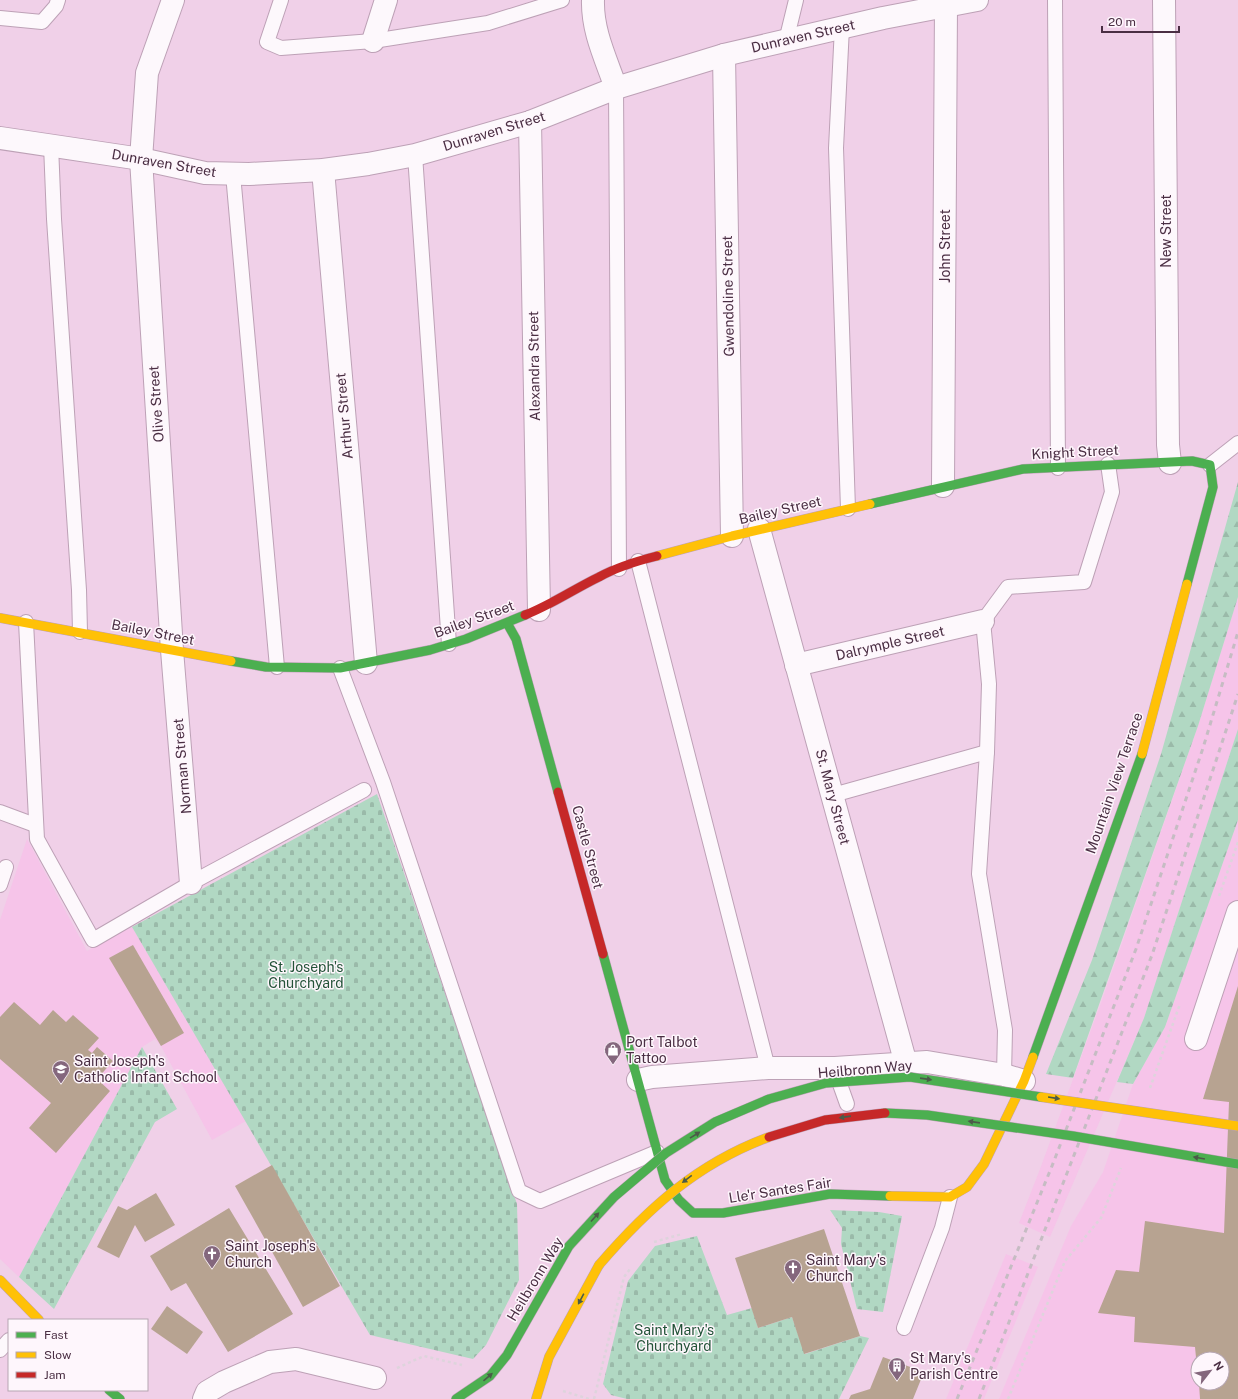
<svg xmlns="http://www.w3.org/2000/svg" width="1238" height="1399" font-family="'Public Sans',sans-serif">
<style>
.built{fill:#f6c4e9;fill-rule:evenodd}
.forest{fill:url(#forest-firs)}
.cemetery{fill:url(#cemetery-stones)}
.building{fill:#b7a391}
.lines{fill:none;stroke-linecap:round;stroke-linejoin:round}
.lane-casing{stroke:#bda1b6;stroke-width:16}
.street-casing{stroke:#bda1b6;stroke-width:24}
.fast-casing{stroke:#bda1b6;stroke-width:10}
.slow-casing{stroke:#bda1b6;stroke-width:10}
.jam-casing{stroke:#bda1b6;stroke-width:10}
.path{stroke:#ded4dc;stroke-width:2.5;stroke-dasharray:3 3;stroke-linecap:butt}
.lane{stroke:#fdf8fc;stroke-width:14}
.street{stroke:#fdf8fc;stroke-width:22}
.fast{stroke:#4caf50;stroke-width:9}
.slow{stroke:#ffc107;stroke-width:9}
.jam{stroke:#c62828;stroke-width:9}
.rail{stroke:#c6bcc3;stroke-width:3;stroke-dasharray:5 5;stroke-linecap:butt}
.fast-bridge-casing{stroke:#bda1b6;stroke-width:10;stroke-linecap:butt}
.slow-bridge-casing{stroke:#bda1b6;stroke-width:10;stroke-linecap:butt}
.jam-bridge-casing{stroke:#bda1b6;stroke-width:10;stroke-linecap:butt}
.fast-bridge{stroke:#4caf50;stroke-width:9}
.slow-bridge{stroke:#ffc107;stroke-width:9}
.jam-bridge{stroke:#c62828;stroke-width:9}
.oneway{fill:#4b5b48}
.labels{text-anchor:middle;stroke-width:3;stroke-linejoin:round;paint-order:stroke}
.street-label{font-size:14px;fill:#4a2e43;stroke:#fef6fc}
.park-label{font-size:14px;fill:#235338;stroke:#fef6fc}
.poi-label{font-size:14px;fill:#4a2e43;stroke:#fef6fc;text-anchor:start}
</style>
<defs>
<pattern id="forest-firs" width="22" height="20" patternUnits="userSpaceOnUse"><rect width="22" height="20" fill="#b1d8c3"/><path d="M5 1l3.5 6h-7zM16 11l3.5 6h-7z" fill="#9abaa9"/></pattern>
<pattern id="cemetery-stones" width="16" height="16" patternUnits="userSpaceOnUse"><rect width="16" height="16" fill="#b1d8c3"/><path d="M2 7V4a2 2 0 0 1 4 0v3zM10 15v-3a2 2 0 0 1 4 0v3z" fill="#9abaa9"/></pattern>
</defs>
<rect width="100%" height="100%" fill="#f0d0e8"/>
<g class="built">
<polygon points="1238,597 1238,729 1144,1018 1050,1237 1019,1223 1040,1169 1101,1003 1198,726"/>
<path d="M1238,820V1399H999L1071,1226L1103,1172L1133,1084L1165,1027ZM1198,1359H1222V1383H1198Z"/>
<polygon points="27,839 87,951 132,927 246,1121 212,1140 161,1046 155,1039 142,1047 19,1277 0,1259 0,920"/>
<polygon points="1006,1254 1038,1267 984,1399 946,1399"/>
</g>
<g class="forest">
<polygon points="1238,482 1238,597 1198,726 1073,1078 1046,1074 1092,960 1161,754"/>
<polygon points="1238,729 1238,820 1165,1027 1133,1084 1117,1082 1144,1018"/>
</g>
<g class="cemetery">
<polygon points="377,794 517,1204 519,1280 486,1345 473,1359 370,1335 132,927"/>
<polygon points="142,1047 177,1109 155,1122 54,1309 19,1277"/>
<polygon points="830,1210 879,1212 902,1216 883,1312 857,1309 841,1244 842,1228"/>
<polygon points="697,1236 727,1315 752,1308 758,1328 792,1317 805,1354 860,1336 869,1338 839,1399 627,1399 611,1395 603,1384 628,1281 655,1246"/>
</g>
<g class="building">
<polygon points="133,945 184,1033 161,1046 109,958"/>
<polygon points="1238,986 1238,1399 1200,1399 1199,1383 1222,1383 1222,1359 1198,1359 1197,1368 1195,1347 1134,1342 1135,1317 1098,1313 1116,1270 1139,1272 1145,1221 1224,1233 1229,1102 1203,1099"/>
<polygon points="14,1002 40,1025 53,1010 66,1022 73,1015 99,1038 88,1050 92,1053 97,1047 113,1061 97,1079 110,1091 56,1153 29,1128 51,1103 0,1059 0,1017"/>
<polygon points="272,1165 340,1286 303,1307 235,1186"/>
<polygon points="156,1193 175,1225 145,1242 135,1225 119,1258 97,1247 118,1206 127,1210"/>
<polygon points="229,1208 293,1314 228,1352 186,1283 171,1291 150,1256"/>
<polygon points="824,1229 860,1336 804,1354 792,1317 758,1328 735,1258"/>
<polygon points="167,1306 203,1332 187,1354 151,1329"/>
<polygon points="883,1357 924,1372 913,1399 849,1399 851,1395 870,1389"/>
</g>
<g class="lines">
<g class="lane-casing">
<g id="lane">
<polyline points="281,0 267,42 281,48 373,41 488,23 562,0"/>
<polyline points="1055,0 1058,468"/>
<polyline points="0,18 42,22 56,6 58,0"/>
<polyline points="842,27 836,148 848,509"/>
<polyline points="786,41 796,0"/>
<polyline points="616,88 619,569"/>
<polyline points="51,145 54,219 79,590 80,632"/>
<polyline points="415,155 449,644"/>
<polyline points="233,174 277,667"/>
<polyline points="1210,465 1238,443"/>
<polyline points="638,561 768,1068"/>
<polyline points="26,622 37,839 93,940 191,883 364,790"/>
<polyline points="340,668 383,782 519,1191 540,1201 657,1152"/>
<polyline points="833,795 987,752"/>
<polyline points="0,812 35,825"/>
<polyline points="0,885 6,867"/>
<polyline points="1004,1075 1005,1030 979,874 987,752 989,684 983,621 1008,587 1084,582 1112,492 1108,464"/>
<polyline points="837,1076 847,1104"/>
<polyline points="904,1328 942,1228 950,1197"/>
<polyline points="0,1350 9,1340"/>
</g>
</g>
<g class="street-casing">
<g id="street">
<polyline points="173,0 147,73 141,159 172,650 191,883"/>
<path d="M593,0C592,31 606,59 616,88"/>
<polyline points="1164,0 1168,445 1170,463"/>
<polyline points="373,41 386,0"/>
<polyline points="724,55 732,536"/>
<polyline points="530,122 539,610"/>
<polyline points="0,138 141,159 205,173 249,174 323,170 368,164 415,155 530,122 616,88 724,55 883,18 977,0"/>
<polyline points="323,170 366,663"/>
<polyline points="943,486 946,5"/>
<polyline points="759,529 906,1064"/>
<polyline points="796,665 983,621"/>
<polyline points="1196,1039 1238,912"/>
<polyline points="638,1080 652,1077 768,1068 835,1068 927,1062 1004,1075 1024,1081"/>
<polyline points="204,1399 207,1392 224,1382 270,1362 296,1359 375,1378"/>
</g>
</g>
<g class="fast-casing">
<g id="fast">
<polyline points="870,504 1023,469 1192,461 1210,465 1213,487 1187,584"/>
<polyline points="507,623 516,639 558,792"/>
<polyline points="231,661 266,667 340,668 430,650 466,639 525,615"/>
<polyline points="603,954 665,1180 679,1200 693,1213 723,1213 830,1194 890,1196"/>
<polyline points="1033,1057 1142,754"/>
<polyline points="109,1390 120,1399"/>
<polyline points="456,1399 490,1376 507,1355 569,1246"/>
</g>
</g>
<g class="slow-casing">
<g id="slow">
<polyline points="657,556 732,536 870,504"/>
<polyline points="0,618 231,661"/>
<polyline points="1142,754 1187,584"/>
<polyline points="890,1196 950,1197 967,1187 984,1164 1024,1081 1033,1057"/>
<polyline points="0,1280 39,1320"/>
<polyline points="536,1399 549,1357 599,1265"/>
</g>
</g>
<g class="jam-casing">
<g id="jam">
<path d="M525,615C551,605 574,589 599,577C617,567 637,561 657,556"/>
<polyline points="558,792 603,954"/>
</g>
</g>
<g class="path">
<polyline points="1219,896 1238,842"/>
<polyline points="1150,1088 1180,1004"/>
<polyline points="654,1242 682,1234"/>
<polyline points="397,1368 424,1356 462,1365"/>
<polyline points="563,1391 589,1399"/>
<polyline points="594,1399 624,1277 630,1269"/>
<polyline points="1008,1399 1065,1261 1101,1218 1121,1168"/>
</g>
<use href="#lane" class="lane"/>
<use href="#street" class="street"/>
<use href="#fast" class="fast"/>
<use href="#slow" class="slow"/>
<use href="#jam" class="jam"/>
<g class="rail">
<polyline points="957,1399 1052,1166 1136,949 1203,748 1238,632"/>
<polyline points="979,1399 1152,955 1238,694"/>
</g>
<g class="fast-bridge-casing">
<g id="fast-bridge">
<polyline points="885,1113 927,1115 1073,1136 1238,1164"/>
<polyline points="569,1246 614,1197 666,1153 715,1122 769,1099 826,1083 910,1077 1041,1097"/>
</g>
</g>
<g class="slow-bridge-casing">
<g id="slow-bridge">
<polyline points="1041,1097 1238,1126"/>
<path d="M599,1265C648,1208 698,1163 769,1137"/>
</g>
</g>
<g class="jam-bridge-casing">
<polyline id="jam-bridge" points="769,1137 825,1120 885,1113"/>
</g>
<use href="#fast-bridge" class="fast-bridge"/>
<use href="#slow-bridge" class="slow-bridge"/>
<use href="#jam-bridge" class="jam-bridge"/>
</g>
<defs><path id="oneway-solid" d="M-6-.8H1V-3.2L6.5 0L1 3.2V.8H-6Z"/></defs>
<g class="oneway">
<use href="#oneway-solid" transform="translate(926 1079) rotate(8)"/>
<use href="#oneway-solid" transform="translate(1054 1098) rotate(9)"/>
<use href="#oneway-solid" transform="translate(845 1117) rotate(172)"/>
<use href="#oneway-solid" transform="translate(974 1122) rotate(-172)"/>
<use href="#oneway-solid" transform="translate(695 1135) rotate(-32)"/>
<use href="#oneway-solid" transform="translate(1199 1158) rotate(-170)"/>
<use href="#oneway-solid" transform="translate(687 1179) rotate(143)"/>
<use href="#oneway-solid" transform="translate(595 1217) rotate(-48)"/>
<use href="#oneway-solid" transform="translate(581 1299) rotate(118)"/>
<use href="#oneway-solid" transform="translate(488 1377) rotate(-41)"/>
</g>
<defs>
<g id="shop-pin" transform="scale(0.9)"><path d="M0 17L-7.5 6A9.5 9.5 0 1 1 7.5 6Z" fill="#84677d" stroke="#fef6fc"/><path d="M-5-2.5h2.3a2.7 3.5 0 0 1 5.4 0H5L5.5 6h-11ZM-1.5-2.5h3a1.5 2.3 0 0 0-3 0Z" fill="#fff"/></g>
<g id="school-pin" transform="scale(0.9)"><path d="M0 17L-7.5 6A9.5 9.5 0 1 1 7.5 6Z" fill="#84677d" stroke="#fef6fc"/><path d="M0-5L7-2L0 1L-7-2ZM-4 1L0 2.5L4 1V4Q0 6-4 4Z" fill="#fff"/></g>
<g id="church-pin" transform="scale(0.9)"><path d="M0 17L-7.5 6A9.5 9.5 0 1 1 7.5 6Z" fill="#84677d" stroke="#fef6fc"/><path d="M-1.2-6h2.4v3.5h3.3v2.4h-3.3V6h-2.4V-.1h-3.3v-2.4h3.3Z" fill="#fff"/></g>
<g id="building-pin" transform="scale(0.9)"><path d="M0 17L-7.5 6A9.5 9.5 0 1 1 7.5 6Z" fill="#84677d" stroke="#fef6fc"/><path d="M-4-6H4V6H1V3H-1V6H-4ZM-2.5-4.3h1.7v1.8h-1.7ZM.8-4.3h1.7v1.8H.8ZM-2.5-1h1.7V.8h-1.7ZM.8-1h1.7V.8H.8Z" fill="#fff"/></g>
</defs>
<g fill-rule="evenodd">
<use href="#shop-pin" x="613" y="1050"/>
<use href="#school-pin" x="61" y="1069"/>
<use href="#church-pin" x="212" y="1254"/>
<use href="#church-pin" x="793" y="1268"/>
<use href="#building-pin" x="897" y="1366"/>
</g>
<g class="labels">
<g class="street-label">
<text transform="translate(803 36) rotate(-13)" y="5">Dunraven Street</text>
<text transform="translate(494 131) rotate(-17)" y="5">Dunraven Street</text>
<text transform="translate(164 163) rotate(10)" y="5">Dunraven Street</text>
<text transform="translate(1166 231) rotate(-90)" y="5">New Street</text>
<text transform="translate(945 246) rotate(-90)" y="5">John Street</text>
<text transform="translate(728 296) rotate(-91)" y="5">Gwendoline Street</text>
<text transform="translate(534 366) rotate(-91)" y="5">Alexandra Street</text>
<text transform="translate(156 404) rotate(-94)" y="5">Olive Street</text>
<text transform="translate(344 416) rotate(-95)" y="5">Arthur Street</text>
<text transform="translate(1075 452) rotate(-3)" y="5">Knight Street</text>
<text transform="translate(780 510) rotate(-13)" y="5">Bailey Street</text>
<text transform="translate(474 619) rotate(-20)" y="5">Bailey Street</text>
<text transform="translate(153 632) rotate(11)" y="5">Bailey Street</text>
<text transform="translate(890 643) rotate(-13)" y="5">Dalrymple Street</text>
<text transform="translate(182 766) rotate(-95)" y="5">Norman Street</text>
<text transform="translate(1114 783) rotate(-71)" y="5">Mountain View Terrace</text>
<text transform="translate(833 797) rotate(75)" y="5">St. Mary Street</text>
<text transform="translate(588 847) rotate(75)" y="5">Castle Street</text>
<text transform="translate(865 1069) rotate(-5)" y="5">Heilbronn Way</text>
<text transform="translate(780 1190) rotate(-9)" y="5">Lle'r Santes Fair</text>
<text transform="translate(535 1279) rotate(-59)" y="5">Heilbronn Way</text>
</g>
<g class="park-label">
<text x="306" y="972">St. Joseph's<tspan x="306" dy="16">Churchyard</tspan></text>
<text x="674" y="1335">Saint Mary's<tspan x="674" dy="16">Churchyard</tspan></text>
</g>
<g class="poi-label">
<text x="626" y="1047">Port Talbot<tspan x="626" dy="16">Tattoo</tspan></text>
<text x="74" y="1066">Saint Joseph's<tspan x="74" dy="16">Catholic Infant School</tspan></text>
<text x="225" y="1251">Saint Joseph's<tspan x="225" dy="16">Church</tspan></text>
<text x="806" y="1265">Saint Mary's<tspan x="806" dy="16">Church</tspan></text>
<text x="910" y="1363">St Mary's<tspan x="910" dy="16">Parish Centre</tspan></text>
</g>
</g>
<rect x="8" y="1319" width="140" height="72" fill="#fef6fc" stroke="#b6a6b2"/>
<rect x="16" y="1332" width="20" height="6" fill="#4caf50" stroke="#b6a6b2"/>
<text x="44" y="1339" font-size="12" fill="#4a2e43">Fast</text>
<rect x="16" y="1352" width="20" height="6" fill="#ffc107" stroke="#b6a6b2"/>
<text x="44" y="1359" font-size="12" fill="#4a2e43">Slow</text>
<rect x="16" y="1372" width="20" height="6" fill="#c62828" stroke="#b6a6b2"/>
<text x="44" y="1379" font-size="12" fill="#4a2e43">Jam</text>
<g transform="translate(1210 1371) rotate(59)"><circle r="19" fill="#fef6fc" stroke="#b6a6b2"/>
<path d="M0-3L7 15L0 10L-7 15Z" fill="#84677d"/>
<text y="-6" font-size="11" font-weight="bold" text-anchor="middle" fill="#4a2e43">N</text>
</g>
<path d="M1102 26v6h77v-6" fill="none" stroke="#4a2e43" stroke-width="2"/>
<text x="1108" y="26" font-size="12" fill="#4a2e43" stroke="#fef6fc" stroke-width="3" paint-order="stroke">20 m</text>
</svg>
